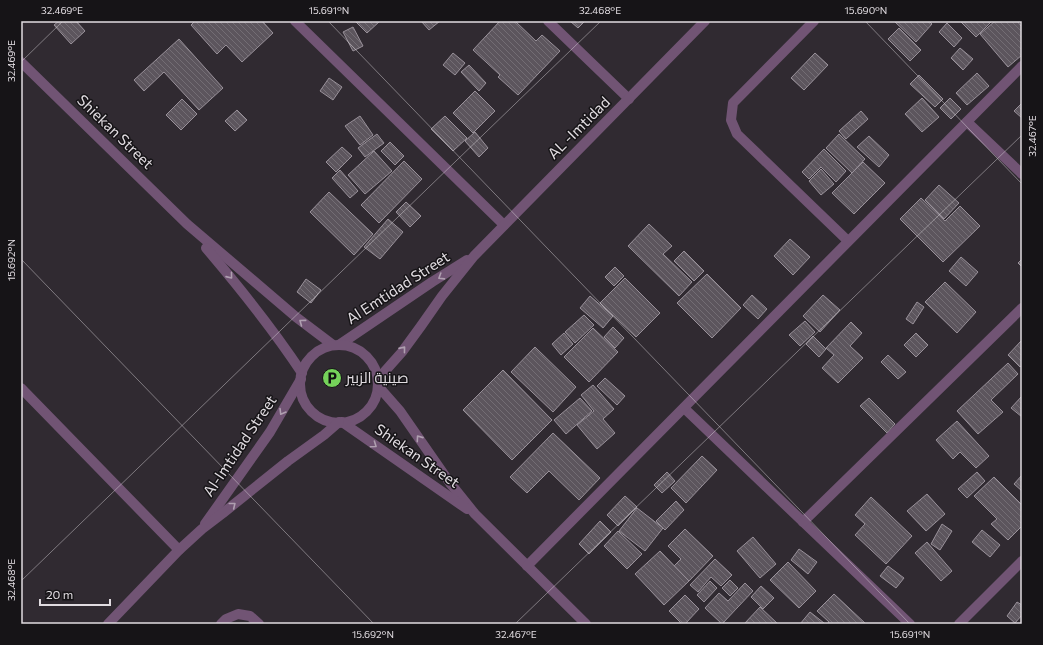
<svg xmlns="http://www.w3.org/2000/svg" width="1043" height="645" font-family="Commissioner,Cairo,sans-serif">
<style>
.building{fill:url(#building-back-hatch);stroke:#99919a}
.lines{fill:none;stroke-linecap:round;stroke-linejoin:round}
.minor{stroke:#715474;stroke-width:10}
.oneway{stroke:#af9fb0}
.ticks{fill:none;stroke:#e1dce1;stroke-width:1;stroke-opacity:0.45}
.labels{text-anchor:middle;stroke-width:3;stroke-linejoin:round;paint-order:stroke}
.street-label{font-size:15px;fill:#e1dce1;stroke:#161417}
.poi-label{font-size:15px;fill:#e1dce1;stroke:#161417;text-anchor:start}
.neatline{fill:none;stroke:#e1dce1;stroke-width:1.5}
.ticks-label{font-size:10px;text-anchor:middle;fill:#e1dce1}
</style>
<defs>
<pattern id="building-back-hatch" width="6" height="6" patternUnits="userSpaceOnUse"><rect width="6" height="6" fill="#5c555d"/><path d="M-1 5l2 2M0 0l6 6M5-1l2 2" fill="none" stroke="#736d74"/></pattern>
</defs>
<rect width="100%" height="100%" fill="#302a31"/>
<g class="building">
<polygon points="59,21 76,21 85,31 71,44 54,25"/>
<polygon points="195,21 262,21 273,33 242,62 226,45 217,54 191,25"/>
<polygon points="355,21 380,21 367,33"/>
<polygon points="421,21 440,21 429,30"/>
<polygon points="500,21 515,21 536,41 542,35 560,51 518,95 498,77 500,75 473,50"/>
<polygon points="570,21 585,21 578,28"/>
<polygon points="894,21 929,21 932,24 916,42"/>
<polygon points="960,21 992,21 976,37"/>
<polygon points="995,21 1017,21 1022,27 1022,55 1008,67 980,34"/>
<polygon points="947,23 962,38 954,47 939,32"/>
<polygon points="353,27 363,46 353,51 343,32"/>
<polygon points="899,28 921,50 910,61 888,39"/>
<polygon points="179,39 223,88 199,110 164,72 144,91 134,80"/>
<polygon points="960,48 973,59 963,70 951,58"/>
<polygon points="453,53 465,63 455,75 443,65"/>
<polygon points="815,53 828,65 804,90 791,78"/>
<polygon points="469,65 486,83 479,91 461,72"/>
<polygon points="977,73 989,86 967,105 956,93"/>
<polygon points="919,75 943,99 935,107 910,84"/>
<polygon points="329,78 342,87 333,100 320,91"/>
<polygon points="475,91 495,111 473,133 453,113"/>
<polygon points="922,98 939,117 922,132 905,114"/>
<polygon points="950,98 961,109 951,119 940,108"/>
<polygon points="182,99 197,114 181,130 166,115"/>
<polygon points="1022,103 1022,118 1014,111"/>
<polygon points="237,110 247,120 235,131 225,121"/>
<polygon points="861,111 868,119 846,139 839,131"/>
<polygon points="360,116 373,135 360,145 345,126"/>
<polygon points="445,116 467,138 453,151 431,129"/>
<polygon points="475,132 488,148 479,157 465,141"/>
<polygon points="377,134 384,143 365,157 358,148"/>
<polygon points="839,134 865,159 852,173 826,148"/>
<polygon points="869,136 889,155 879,167 857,147"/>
<polygon points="390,142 404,156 395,165 381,151"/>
<polygon points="342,147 352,156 336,172 326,162"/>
<polygon points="824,149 846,171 836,182 821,167 809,179 802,172"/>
<polygon points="374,151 392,171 365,194 348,175"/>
<polygon points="404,161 422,179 379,223 361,205"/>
<polygon points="863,162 885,183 854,214 832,193"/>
<polygon points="821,169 834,184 821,195 809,181"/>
<polygon points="340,170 358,191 350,198 332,178"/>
<polygon points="939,185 959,203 944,219 925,200"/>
<polygon points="329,192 373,234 354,255 310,212"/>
<polygon points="921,198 945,221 960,206 980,226 943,262 900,219"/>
<polygon points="406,202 421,216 410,227 396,212"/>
<polygon points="388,219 403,232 380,259 364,247"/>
<polygon points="649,224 672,246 663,254 692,282 679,296 628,246"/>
<polygon points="790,239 810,257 793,275 774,256"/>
<polygon points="684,251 704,271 694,281 674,261"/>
<polygon points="961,257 978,272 966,286 949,271"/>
<polygon points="1022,259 1022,267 1018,263"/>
<polygon points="615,267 624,276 614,286 605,277"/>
<polygon points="707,274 741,308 712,338 677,303"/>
<polygon points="625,278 660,313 636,337 600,303"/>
<polygon points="306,279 321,290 311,303 297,292"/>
<polygon points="945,282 976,312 957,333 925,302"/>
<polygon points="752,295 767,309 758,319 743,305"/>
<polygon points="823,295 840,310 820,332 803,316"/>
<polygon points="590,296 613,316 603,328 580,308"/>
<polygon points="917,302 924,307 913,324 906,319"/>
<polygon points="584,315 594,325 575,343 565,332"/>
<polygon points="805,321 815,332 800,346 789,335"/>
<polygon points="851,322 862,333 850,346 863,358 838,383 822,368 834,355 826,348"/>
<polygon points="613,327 624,338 615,348 604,337"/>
<polygon points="593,328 618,352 589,382 564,357"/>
<polygon points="564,333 573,344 561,355 552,344"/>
<polygon points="916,333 928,345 916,357 904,345"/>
<polygon points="813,336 826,349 819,357 806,344"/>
<polygon points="1021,341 1022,342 1022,365 1020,367 1008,355"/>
<polygon points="535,347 576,387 553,412 511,372"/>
<polygon points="888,355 906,372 898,379 881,362"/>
<polygon points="1008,363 1018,374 991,400 1003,412 978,434 957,411"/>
<polygon points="503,370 552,420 512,460 463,410"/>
<polygon points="605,378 625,396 617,405 597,386"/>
<polygon points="593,385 614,409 603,419 615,433 597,449 577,425 594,411 581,395"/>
<polygon points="1022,396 1022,417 1011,408"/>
<polygon points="580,398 592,411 566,434 554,420"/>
<polygon points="869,398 895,424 887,433 860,406"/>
<polygon points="957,421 989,456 976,468 960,452 953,459 936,440"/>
<polygon points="553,433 600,478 579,500 549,471 527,493 510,477"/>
<polygon points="702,456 717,470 686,503 671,488"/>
<polygon points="667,472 675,481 662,493 654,485"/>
<polygon points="977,472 985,481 967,498 958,489"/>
<polygon points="1022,475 1022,491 1014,484"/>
<polygon points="994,477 1022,505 1022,526 1008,540 991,524 997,519 974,496"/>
<polygon points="927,494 945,514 926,531 907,511"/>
<polygon points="625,496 637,507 618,526 607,515"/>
<polygon points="871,497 912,536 886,564 855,535 865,524 855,515"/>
<polygon points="676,501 684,510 665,530 656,521"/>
<polygon points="637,508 663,528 645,551 619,531"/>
<polygon points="600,521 611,532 589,554 579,544"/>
<polygon points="942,524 952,531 940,550 931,544"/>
<polygon points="685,529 713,556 689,581 674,566 681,559 668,546"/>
<polygon points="982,530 1000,545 990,557 972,542"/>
<polygon points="618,531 642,554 627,569 604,546"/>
<polygon points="753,537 776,564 760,578 737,551"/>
<polygon points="927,542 952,571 941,581 915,553"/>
<polygon points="799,549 817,562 808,574 791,560"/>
<polygon points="660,551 689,581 664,605 635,574"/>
<polygon points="715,559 732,575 721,586 711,577 698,592 690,585"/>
<polygon points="788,562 816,591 799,608 770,580"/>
<polygon points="888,566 904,578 896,588 880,576"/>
<polygon points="730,580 738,588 730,596 722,588"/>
<polygon points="710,581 717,588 704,602 697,595"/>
<polygon points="745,583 753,591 722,624 705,608 719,593 728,601"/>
<polygon points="761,586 774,598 763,609 751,597"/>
<polygon points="834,594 866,624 828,624 829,622 817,611"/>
<polygon points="685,595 699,609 685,624 682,624 669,611"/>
<polygon points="1017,602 1022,605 1022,615 1015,623 1007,616"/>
<polygon points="760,607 778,624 744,624"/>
<polygon points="810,612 824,623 823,624 800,624"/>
</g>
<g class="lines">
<g class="minor">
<polyline points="295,21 504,225"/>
<polyline points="548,21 629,99"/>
<polyline points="814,21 733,103 731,120 737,134 848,241"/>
<polyline points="21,62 187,224 296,317 333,345"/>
<polyline points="967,122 1022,174"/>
<path d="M206,248C240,288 273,329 302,373"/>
<polyline points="339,345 432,282 467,260"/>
<circle cx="339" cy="384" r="39"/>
<polyline points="378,379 402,352 421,326 442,296 474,256 705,21"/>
<polyline points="378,386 400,411 450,483 475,514 586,624"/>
<polyline points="21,388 179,550"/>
<polyline points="684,408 910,624"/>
<polyline points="342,422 467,509"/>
<polyline points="803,522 1022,308"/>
<polyline points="205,524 270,432 301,379"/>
<polyline points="527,566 1022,66"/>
<polyline points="108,624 179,550 202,529 223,513 288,461 324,435 339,422"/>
<polyline points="221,624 226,619 238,614 250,616 259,624"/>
<polyline points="959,624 1022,561"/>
</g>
</g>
<defs><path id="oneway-chevron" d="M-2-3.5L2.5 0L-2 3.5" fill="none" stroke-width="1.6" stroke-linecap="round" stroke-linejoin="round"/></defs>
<g class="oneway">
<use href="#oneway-chevron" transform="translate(230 276) rotate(51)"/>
<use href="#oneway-chevron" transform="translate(441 277) rotate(148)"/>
<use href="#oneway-chevron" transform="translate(302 322) rotate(-143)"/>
<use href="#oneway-chevron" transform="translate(403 349) rotate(-51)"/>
<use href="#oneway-chevron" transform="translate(282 412) rotate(121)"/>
<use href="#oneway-chevron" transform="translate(419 438) rotate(-125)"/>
<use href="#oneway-chevron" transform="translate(374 445) rotate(35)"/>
<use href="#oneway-chevron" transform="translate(233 505) rotate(-39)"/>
</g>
<path class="ticks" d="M328,21L910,624M865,21L1022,184M21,62L63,21M21,259L374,624M21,581L601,21M515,624L1022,135"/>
<defs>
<g id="parking-disc" transform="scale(1)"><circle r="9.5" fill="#75d25a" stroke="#161417"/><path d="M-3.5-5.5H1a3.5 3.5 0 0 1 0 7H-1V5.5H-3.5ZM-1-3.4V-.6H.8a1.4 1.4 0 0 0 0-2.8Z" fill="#111"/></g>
</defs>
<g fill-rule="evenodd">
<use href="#parking-disc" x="332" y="378"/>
</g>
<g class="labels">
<g class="street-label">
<text transform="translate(579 128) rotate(-45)" y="5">AL -Imtidad</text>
<text transform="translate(115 132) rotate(44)" y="5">Shiekan Street</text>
<text transform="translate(398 288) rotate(-33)" y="5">Al Emtidad Street</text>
<text transform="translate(240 446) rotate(-56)" y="5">Al-Imtidad Street</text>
<text transform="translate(417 456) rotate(35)" y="5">Shiekan Street</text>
</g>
<g class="poi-label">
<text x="346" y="383">صينية الزبير</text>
</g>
</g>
<rect width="1043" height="645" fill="none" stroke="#161417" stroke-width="44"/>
<path d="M40 599v6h70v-6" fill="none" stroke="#e1dce1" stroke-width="2"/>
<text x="46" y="599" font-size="12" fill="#e1dce1" stroke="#161417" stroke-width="3" paint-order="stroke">20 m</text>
<rect x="22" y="22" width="999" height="601" class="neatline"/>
<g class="ticks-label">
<text x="62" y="14">32.469°E</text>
<text x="329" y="14">15.691°N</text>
<text x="600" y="14">32.468°E</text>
<text x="866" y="14">15.690°N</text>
<text transform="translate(11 61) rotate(-90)" y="4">32.469°E</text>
<text transform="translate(1032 136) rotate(-90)" y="4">32.467°E</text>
<text transform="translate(11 260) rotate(-90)" y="4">15.692°N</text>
<text transform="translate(11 580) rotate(-90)" y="4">32.468°E</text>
<text x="373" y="638">15.692°N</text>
<text x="516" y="638">32.467°E</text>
<text x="910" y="638">15.691°N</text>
</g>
</svg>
